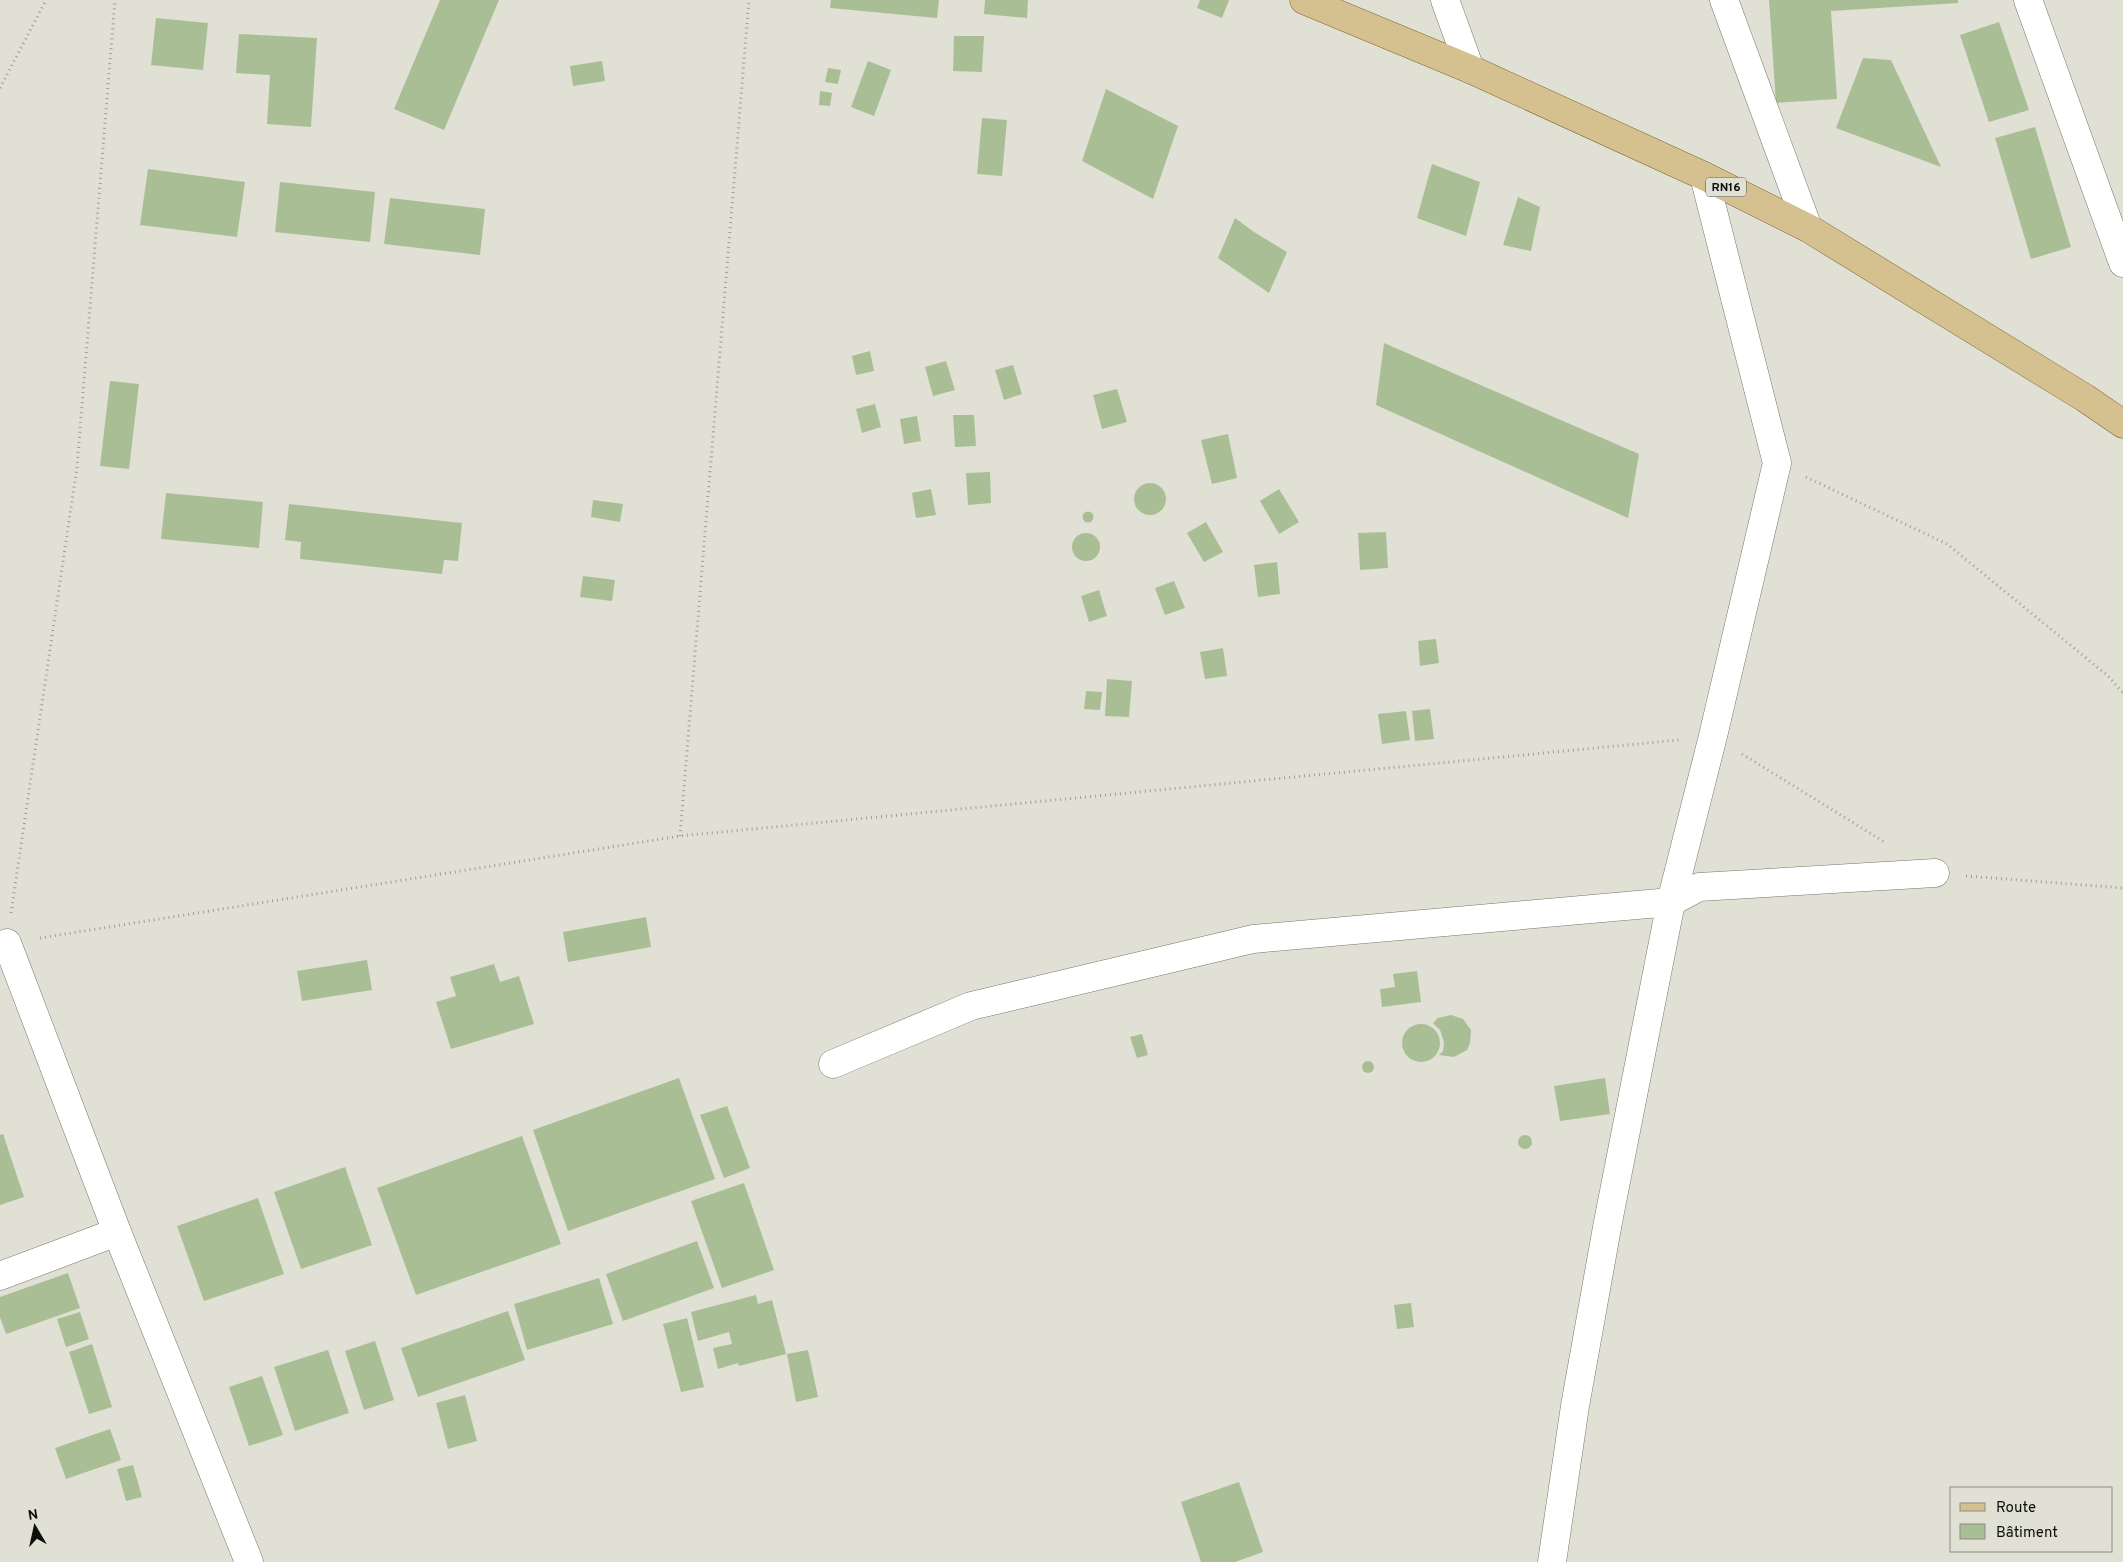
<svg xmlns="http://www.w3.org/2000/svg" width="2123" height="1562" font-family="Overpass,sans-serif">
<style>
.building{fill:#aabe96}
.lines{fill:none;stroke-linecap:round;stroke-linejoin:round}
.minor-casing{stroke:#77776d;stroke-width:29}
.major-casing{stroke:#7d6731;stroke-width:29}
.path{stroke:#9d9d95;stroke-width:3;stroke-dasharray:1 4;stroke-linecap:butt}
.minor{stroke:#fff;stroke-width:28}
.major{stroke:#d5c18f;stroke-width:28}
.labels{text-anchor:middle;stroke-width:4;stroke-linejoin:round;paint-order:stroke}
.shield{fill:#e0e0d5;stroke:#4d4d48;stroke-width:1}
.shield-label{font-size:12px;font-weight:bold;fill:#0e0e0b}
</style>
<rect width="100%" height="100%" fill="#e0e0d5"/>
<g class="building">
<polygon points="440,0 499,0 444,130 394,109"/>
<polygon points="831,0 939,0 937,18 830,8"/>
<polygon points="985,0 1028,0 1027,18 984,14"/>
<polygon points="1200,0 1229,0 1222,18 1197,8"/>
<polygon points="1769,0 1958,0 1958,3 1831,11 1837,99 1776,103"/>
<polygon points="156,18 208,23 203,70 151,65"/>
<polygon points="1999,22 2029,110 1989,122 1960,35"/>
<polygon points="239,34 317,38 311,127 267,124 270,75 236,73"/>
<polygon points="954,36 984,36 982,72 953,71"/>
<polygon points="1863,58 1891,60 1941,167 1836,128"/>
<polygon points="602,61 605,81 573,86 570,66"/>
<polygon points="868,61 891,70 874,116 851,107"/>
<polygon points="828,68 841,70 838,84 825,82"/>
<polygon points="1106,89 1178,126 1153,199 1082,161"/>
<polygon points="820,91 832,93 830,106 819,105"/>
<polygon points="982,118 1007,120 1002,176 977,174"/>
<polygon points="2035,127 2071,247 2031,259 1995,138"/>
<polygon points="1432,164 1480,182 1466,236 1417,218"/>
<polygon points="148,169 245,182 237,237 140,225"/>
<polygon points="280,182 375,192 370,242 275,232"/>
<polygon points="1518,197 1540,207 1531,251 1503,245"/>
<polygon points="390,198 485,209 480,255 384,244"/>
<polygon points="1235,218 1254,232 1287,252 1269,293 1218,258"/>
<polygon points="1384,343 1639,454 1628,518 1376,405"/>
<polygon points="870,351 874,371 856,375 852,356"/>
<polygon points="946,361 955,390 933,396 925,367"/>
<polygon points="1013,365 1022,394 1004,400 995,370"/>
<polygon points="110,381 139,384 129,469 100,466"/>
<polygon points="1117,389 1127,422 1102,429 1093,395"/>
<polygon points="875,404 881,427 862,433 856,409"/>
<polygon points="953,415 974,415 976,446 955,447"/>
<polygon points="917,416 921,441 904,444 900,419"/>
<polygon points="1228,434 1237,478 1212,484 1201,440"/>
<polygon points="990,472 991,503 968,505 966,473"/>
<circle cx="1150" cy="499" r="16"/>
<polygon points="931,489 936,515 916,518 912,493"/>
<polygon points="1279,489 1299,522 1279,534 1260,501"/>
<polygon points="166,493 263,502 259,548 161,539"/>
<polygon points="593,500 623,504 620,522 591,517"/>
<polygon points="289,504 462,523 458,561 444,560 442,574 300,559 301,542 285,540"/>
<circle cx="1088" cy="517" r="5.5"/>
<polygon points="1206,522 1223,552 1204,562 1187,533"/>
<polygon points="1386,532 1388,568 1360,570 1358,533"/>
<circle cx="1086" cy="547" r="14"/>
<polygon points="1277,562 1280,594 1258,597 1254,565"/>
<polygon points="583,576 615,580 612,601 580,597"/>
<polygon points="1174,581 1185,608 1165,615 1155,588"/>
<polygon points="1099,590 1107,616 1089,622 1081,596"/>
<polygon points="1436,639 1439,663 1420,666 1418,641"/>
<polygon points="1223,648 1227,676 1205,679 1200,652"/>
<polygon points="1107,679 1132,681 1129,717 1105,716"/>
<polygon points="1086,691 1102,692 1100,710 1084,709"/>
<polygon points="1430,709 1434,739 1415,741 1412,711"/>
<polygon points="1406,711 1410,740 1382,744 1378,714"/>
<polygon points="646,917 651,947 568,962 563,932"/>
<polygon points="367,960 372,990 302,1001 297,971"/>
<polygon points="494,964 500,982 519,976 534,1024 451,1049 436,1002 456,996 450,977"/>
<polygon points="1417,971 1421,1002 1382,1007 1380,989 1395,987 1393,974"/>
<polygon points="1451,1015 1463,1019 1471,1030 1470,1043 1467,1050 1454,1057 1439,1055 1443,1051 1444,1042 1440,1030 1433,1023 1438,1018"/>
<circle cx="1421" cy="1043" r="19"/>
<polygon points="1142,1034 1148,1055 1137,1058 1130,1037"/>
<circle cx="1368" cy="1067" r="6"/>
<polygon points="679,1078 715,1179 568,1231 533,1130"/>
<polygon points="1605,1078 1610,1114 1560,1121 1554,1086"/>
<polygon points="727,1106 750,1168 724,1178 700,1115"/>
<polygon points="3,1134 24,1197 0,1205 0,1135"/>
<circle cx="1525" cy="1142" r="7"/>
<polygon points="522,1136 561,1244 416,1295 377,1188"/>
<polygon points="345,1167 372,1245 301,1269 274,1192"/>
<polygon points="744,1183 774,1270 722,1288 691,1201"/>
<polygon points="258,1198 284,1274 204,1301 177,1226"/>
<polygon points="697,1241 714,1288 623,1321 606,1274"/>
<polygon points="68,1273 80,1308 6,1334 0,1317 0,1297"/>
<polygon points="599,1278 613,1324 527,1350 514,1304"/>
<polygon points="756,1295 758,1304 772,1300 786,1354 739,1366 738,1363 718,1369 713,1348 732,1344 729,1332 698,1341 691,1312"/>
<polygon points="1411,1303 1414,1327 1397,1329 1394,1305"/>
<polygon points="508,1311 525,1360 418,1397 401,1348"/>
<polygon points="80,1312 89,1339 66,1347 57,1319"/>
<polygon points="687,1318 704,1387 681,1392 663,1324"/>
<polygon points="375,1341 394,1400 364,1410 345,1351"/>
<polygon points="92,1344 112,1407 89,1414 69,1352"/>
<polygon points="328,1350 349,1413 295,1431 274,1367"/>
<polygon points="808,1350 818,1397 796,1402 787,1354"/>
<polygon points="262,1376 283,1435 249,1446 229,1387"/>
<polygon points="465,1395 477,1441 448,1449 436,1403"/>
<polygon points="110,1429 121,1460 66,1479 55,1448"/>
<polygon points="133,1465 142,1497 126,1501 117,1469"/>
<polygon points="1239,1482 1263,1552 1235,1562 1201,1562 1181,1502"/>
</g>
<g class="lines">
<g class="minor-casing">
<g id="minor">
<polyline points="1445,0 1470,69"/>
<polyline points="1724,0 1808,228"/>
<polyline points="2028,0 2123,263"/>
<polyline points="7,943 117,1232 249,1562"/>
<polyline points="833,1064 971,1006 1253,939 1671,902 1699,887 1935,873"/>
<polyline points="0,1276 117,1232"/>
<polyline points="1552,1562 1575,1406 1608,1222 1671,902 1713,736 1777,463 1704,176"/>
</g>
</g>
<g class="major-casing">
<polyline id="major" points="1304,0 1470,69 1704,176 1808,228 2085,398 2123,424"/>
</g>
<g class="path">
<polyline points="0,88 46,0"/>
<polyline points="1806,477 1947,544 2108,676 2123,693"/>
<polyline points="1742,754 1886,843"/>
<polyline points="680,836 749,0"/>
<polyline points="1966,876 2123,888"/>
<polyline points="11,913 77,467 115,0"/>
<polyline points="40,938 680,836 1679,740"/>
</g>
<use href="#minor" class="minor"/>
<use href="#major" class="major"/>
</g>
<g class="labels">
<rect class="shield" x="1706" y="177.5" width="40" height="19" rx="4"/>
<g class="shield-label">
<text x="1726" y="191">RN16</text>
</g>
</g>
<rect x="1950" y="1487" width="162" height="65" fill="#e0e0d5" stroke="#8c8c84"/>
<rect x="1960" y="1503" width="25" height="8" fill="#d5c18f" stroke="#8c8c84"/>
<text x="1996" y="1512" font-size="15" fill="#0e0e0b">Route</text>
<rect x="1960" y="1524" width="25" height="15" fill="#aabe96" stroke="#8c8c84"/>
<text x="1996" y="1537" font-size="15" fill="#0e0e0b">Bâtiment</text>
<g transform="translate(35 1527) rotate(351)" stroke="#e0e0d5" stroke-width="4" paint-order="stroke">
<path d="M0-4L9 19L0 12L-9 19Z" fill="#0e0e0b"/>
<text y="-8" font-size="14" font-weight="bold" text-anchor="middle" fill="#0e0e0b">N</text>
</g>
</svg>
